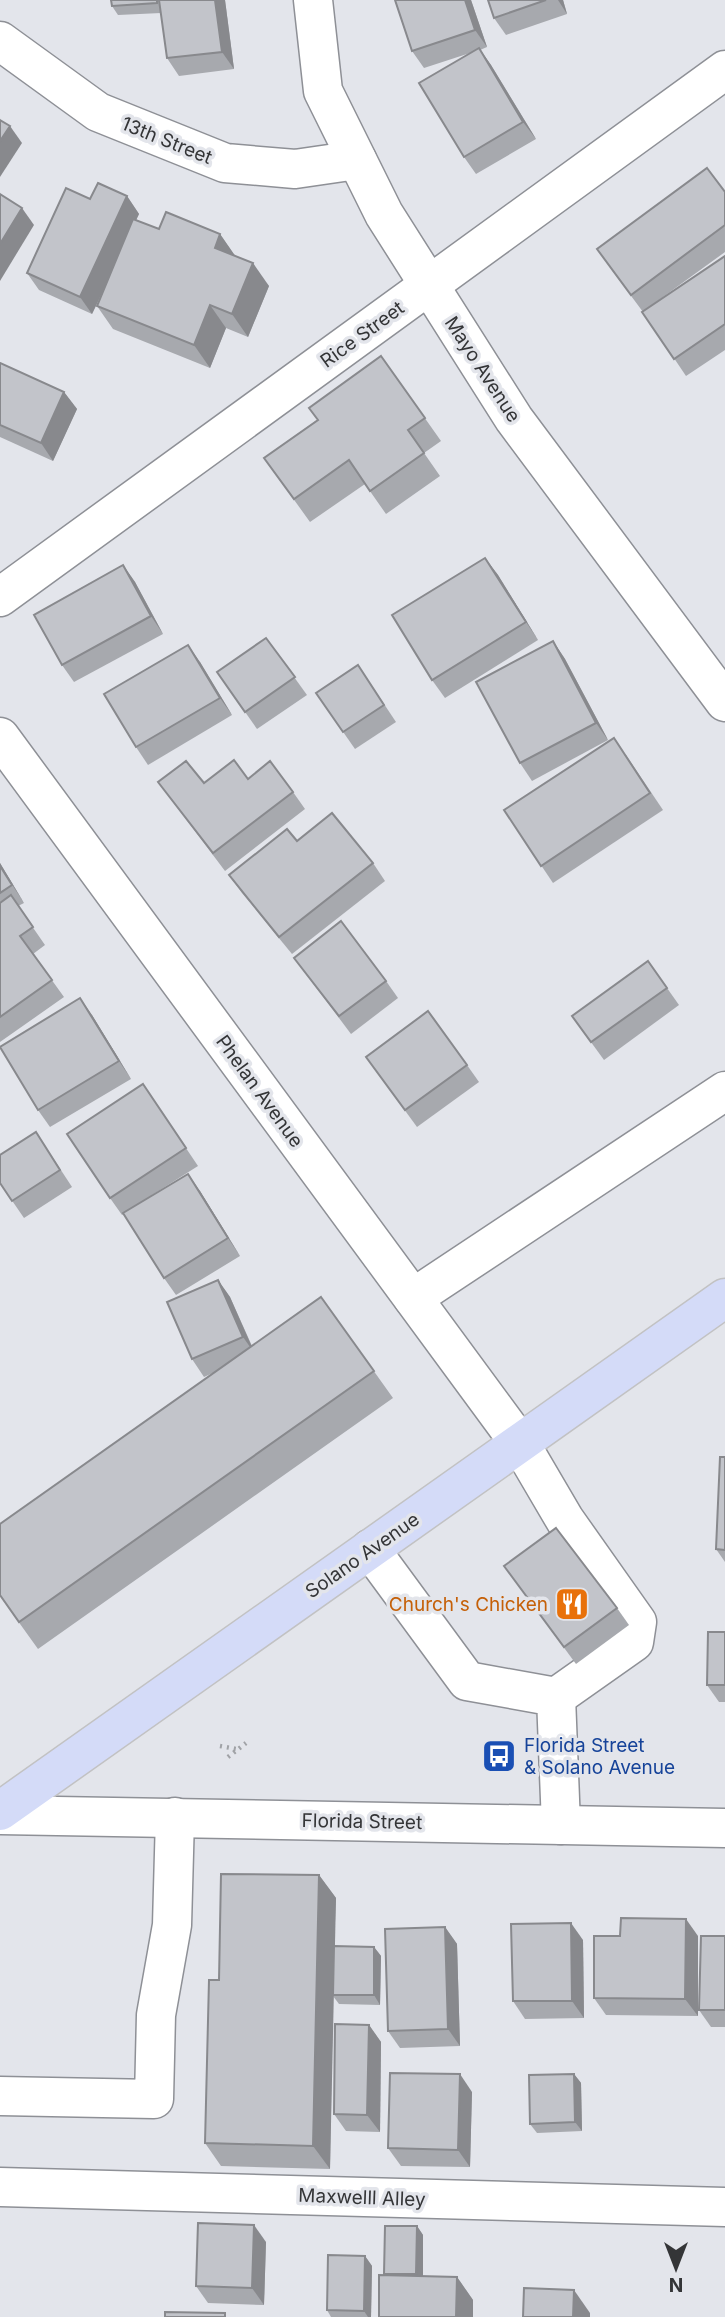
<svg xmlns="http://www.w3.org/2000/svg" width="725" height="2317" font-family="Inter,sans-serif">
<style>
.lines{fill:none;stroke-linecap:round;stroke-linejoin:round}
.minor-casing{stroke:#8e9096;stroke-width:41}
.major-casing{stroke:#c2c2c3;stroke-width:41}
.path{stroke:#a0a2a6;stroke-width:4.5;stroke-dasharray:2 5;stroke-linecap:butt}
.minor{stroke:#fff;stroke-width:38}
.major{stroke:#d4dbf8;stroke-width:38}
.wall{fill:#a7a9ae}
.shaded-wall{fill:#88898d}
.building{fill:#c2c4ca;stroke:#88898d;stroke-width:2}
.labels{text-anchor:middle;stroke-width:7;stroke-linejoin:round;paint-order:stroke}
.street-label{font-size:19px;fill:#343537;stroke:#e3e5eb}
.food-label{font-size:19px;fill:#c56008;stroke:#e3e5eb;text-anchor:end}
.transit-label{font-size:19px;fill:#164399;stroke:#e3e5eb;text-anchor:start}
</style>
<rect width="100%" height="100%" fill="#e3e5eb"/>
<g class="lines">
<g class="minor-casing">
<g id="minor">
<polyline points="313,0 323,91 384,214 514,419 725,702"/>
<polyline points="0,41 98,112 225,163 295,169 357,160"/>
<polyline points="0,597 725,70"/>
<polyline points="0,737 521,1445 565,1520 637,1622 634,1642 556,1697"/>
<polyline points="413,1298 725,1091"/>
<polyline points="370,1549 467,1681 556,1697 561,1825"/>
<polyline points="0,1815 725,1828"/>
<polyline points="0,2096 154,2099 156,2015 172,1925 175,1817"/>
<polyline points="0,2187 725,2207"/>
</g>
</g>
<g class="major-casing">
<polyline id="major" points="0,1811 725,1298"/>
</g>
<g class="path">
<polyline points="220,1746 236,1749"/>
<polyline points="228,1757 246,1743"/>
</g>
<use href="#minor" class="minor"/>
<use href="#major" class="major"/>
</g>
<g class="wall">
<polygon points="111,0 225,0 234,69 179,76 167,58 161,13 118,15 112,6"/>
<polygon points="471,0 487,47 480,50 491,65 536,139 476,174 464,157 470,53 424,68 412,51"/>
<polygon points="488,0 563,0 567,14 506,35 494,18"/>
<polygon points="725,192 725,252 645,310 725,256 725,350 686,376 643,312 609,266"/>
<polygon points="127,196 139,214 136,220 159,229 220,234 235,256 269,286 248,337 226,328 210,368 113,329 97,306 106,285 92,314 39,290 27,273"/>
<polygon points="381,356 441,441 424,453 440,476 386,514 365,484 310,522 264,458 317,420"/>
<polygon points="0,363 64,392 77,409 53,461 0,437"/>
<polygon points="485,558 498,575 538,640 445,698 432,680"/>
<polygon points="123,565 135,582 163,634 74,682 62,665"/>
<polygon points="266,638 307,695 257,729 217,672"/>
<polygon points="553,641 565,659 608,740 532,781 520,763"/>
<polygon points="200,662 232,715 148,765 136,747"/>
<polygon points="358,665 396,722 355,749 316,693"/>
<polygon points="626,755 663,810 553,883 504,810"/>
<polygon points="248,779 293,792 305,809 225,871 158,782 204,783"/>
<polygon points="297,841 373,863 385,881 292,954 242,893 229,875"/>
<polygon points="0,863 24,903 18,906 45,945 33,954 64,997 0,1042"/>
<polygon points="294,958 386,981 398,998 351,1034"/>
<polygon points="667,988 679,1005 604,1060 572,1016"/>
<polygon points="92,1015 131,1079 50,1127 38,1110"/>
<polygon points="366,1057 467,1065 479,1082 417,1127"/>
<polygon points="155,1102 198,1166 152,1195 200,1191 240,1256 176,1295 164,1278 124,1214 122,1215 110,1198"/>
<polygon points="36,1132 72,1187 24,1218 0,1183"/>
<polygon points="218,1280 230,1297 252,1346 321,1297 393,1398 38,1649 0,1596 215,1372 204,1377 192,1359"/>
<polygon points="725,1457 725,1562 716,1549"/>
<polygon points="504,1566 617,1608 629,1625 576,1664"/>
<polygon points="725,1632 725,1702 719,1702 707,1685"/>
<polygon points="319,1875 336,1898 334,1946 374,1947 381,1956 380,2005 339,2004 333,1996 330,2169 221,2166 205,2143 219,1980"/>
<polygon points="445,1927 457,1944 460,2046 400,2048 388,2031"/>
<polygon points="698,1936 698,2016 606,2015 594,1998"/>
<polygon points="725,1936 725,2027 711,2027 699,2010"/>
<polygon points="583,1940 584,2018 525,2019 513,2001"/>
<polygon points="369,2025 381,2042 380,2132 346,2131 334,2114"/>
<polygon points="574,2074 581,2083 582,2131 537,2133 530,2124"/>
<polygon points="472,2092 470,2167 401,2166 388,2148"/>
<polygon points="417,2226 423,2235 423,2276 457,2277 473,2300 386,2275 384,2274"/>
<polygon points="266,2242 264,2305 208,2303 196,2286"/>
<polygon points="365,2256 372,2266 371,2317 331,2317 327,2310"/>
</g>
<g class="shaded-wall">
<polygon points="215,0 225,0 234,69 222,52"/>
<polygon points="465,0 471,0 487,47 475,30"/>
<polygon points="558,0 563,0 567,14"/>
<polygon points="479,48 491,65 536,139 523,122"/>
<polygon points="10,126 22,143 0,177 0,141"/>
<polygon points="127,196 139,214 92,314 80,297"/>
<polygon points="22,208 34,225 0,281 0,244"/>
<polygon points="220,234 236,257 215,248"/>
<polygon points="253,263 269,286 248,337 232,314"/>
<polygon points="210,305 226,328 210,368 194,345"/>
<polygon points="64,392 77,409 53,461 41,443"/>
<polygon points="485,558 498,575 538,640 526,622"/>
<polygon points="123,565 135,582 163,634 151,616"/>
<polygon points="553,641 565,659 608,740 596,723"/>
<polygon points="188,645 200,662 232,715 220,698"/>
<polygon points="0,863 24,903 0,866"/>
<polygon points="80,998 92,1015 131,1079 119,1061"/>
<polygon points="188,1174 200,1191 240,1256 228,1238"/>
<polygon points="218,1280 230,1297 255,1354 243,1337"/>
<polygon points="319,1875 336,1898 330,2169 313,2146"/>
<polygon points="686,1919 698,1936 698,2016 685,1999"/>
<polygon points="571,1923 583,1940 584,2018 572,2001"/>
<polygon points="445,1927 457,1944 460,2046 448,2029"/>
<polygon points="374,1947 381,1956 380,2005 374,1995"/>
<polygon points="369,2025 381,2042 380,2132 367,2115"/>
<polygon points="460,2074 472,2092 470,2167 458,2150"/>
<polygon points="574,2074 581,2083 582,2131 575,2122"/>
<polygon points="254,2225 266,2242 264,2305 252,2288"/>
<polygon points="417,2226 423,2235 423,2283 416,2274"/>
<polygon points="365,2256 372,2266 371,2317 368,2317 364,2311"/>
<polygon points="457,2277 473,2300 473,2317 456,2317"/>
<polygon points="574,2290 590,2313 590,2317 573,2317"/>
</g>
<g class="building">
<polygon points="111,0 157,0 157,3 112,6"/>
<polygon points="159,0 215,0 222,52 167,58"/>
<polygon points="395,0 465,0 475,30 412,51"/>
<polygon points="488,0 546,0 494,18"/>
<polygon points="479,48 523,122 464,157 419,83"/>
<polygon points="0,120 10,126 0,141"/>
<polygon points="707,168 725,192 725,225 631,295 597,249"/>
<polygon points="98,183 127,196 80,297 27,273 66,188 90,199"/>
<polygon points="0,194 22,208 0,244"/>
<polygon points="166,212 220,234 215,248 253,263 232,314 210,305 194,345 97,306 133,219 159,229"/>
<polygon points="725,256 725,324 674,359 642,312"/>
<polygon points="381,356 425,418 408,430 424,453 370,491 349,460 294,499 264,458 318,420 309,408"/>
<polygon points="0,363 64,392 41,443 0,425"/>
<polygon points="485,558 526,622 432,680 392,615"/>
<polygon points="123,565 151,616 62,665 34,615"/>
<polygon points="266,638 295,677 245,712 217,672"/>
<polygon points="553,641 596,723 520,763 476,682"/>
<polygon points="188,645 220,698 136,747 104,694"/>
<polygon points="358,665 384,705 343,732 316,693"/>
<polygon points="614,738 650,793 541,866 504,810"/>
<polygon points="234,760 248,779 270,761 293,792 213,853 158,782 186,761 204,783"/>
<polygon points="332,813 373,863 279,937 229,875 287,829 297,841"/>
<polygon points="0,866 12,885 0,893"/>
<polygon points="11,895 33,927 20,936 52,980 0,1017 0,903"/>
<polygon points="341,921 386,981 339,1016 294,958"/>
<polygon points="648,961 667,988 591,1042 572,1016"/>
<polygon points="80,998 119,1061 38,1110 0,1047"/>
<polygon points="428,1011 467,1065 405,1110 366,1057"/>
<polygon points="143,1084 186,1148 110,1198 67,1134"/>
<polygon points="36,1132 60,1170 12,1201 0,1183 0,1155"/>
<polygon points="188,1174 228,1238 164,1278 123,1213"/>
<polygon points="218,1280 243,1337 192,1359 167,1302"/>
<polygon points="321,1297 374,1371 19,1622 0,1595 0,1524"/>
<polygon points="720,1457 725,1457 725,1550 716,1549"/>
<polygon points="556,1528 617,1608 564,1647 504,1566"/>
<polygon points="708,1632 725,1632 725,1685 707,1685"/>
<polygon points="221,1874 319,1875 313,2146 205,2143 209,1980 219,1980"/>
<polygon points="621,1918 686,1919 685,1999 594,1998 594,1936 620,1936"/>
<polygon points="571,1923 572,2001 513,2001 511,1924"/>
<polygon points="445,1927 448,2029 388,2031 385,1929"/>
<polygon points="701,1936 725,1936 725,2010 699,2010"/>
<polygon points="334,1946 374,1947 374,1995 333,1995"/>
<polygon points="335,2024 369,2025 367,2115 334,2114"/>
<polygon points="390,2073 460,2074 458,2150 388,2148"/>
<polygon points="574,2074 575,2122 530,2124 529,2075"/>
<polygon points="198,2223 254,2225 252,2288 196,2286"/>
<polygon points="385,2226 417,2226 416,2274 384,2274"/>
<polygon points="328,2255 365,2256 364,2311 327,2310"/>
<polygon points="379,2275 457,2277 456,2317 379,2317"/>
<polygon points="524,2288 574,2290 573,2317 523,2317"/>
<polygon points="165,2312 225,2313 225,2317 165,2317"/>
</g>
<defs>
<g id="restaurant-square" transform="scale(1.75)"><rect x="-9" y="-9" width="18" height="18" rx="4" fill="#e8710a" stroke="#e3e5eb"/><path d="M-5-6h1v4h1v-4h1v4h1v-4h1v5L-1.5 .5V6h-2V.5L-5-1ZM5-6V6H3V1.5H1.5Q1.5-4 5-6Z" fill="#fff"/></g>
<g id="bus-square" transform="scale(1.75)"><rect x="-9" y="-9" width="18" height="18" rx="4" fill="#1a4fb4" stroke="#e3e5eb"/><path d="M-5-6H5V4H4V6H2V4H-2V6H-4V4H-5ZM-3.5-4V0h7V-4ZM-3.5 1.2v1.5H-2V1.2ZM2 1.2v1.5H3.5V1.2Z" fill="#fff"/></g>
</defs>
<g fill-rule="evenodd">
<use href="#restaurant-square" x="572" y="1604"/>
<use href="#bus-square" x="499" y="1756"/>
</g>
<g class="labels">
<g class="street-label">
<text transform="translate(167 140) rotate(22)" y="7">13th Street</text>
<text transform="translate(362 334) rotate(-36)" y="7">Rice Street</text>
<text transform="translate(483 369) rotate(57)" y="7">Mayo Avenue</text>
<text transform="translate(260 1091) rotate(54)" y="7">Phelan Avenue</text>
<text transform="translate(362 1555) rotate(-35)" y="7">Solano Avenue</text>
<text transform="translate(362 1821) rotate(1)" y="7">Florida Street</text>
<text transform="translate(362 2197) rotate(2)" y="7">Maxwelll Alley</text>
</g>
<g class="food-label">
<text x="548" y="1611">Church's Chicken</text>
</g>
<g class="transit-label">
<text x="524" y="1752">Florida Street<tspan x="524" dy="22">&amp; Solano Avenue</tspan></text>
</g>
</g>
<g transform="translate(676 2268) rotate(180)" stroke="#e3e5eb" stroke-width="5" paint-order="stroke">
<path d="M0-5L12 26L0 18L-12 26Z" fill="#343537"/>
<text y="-10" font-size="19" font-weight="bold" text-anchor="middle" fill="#343537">N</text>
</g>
</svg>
